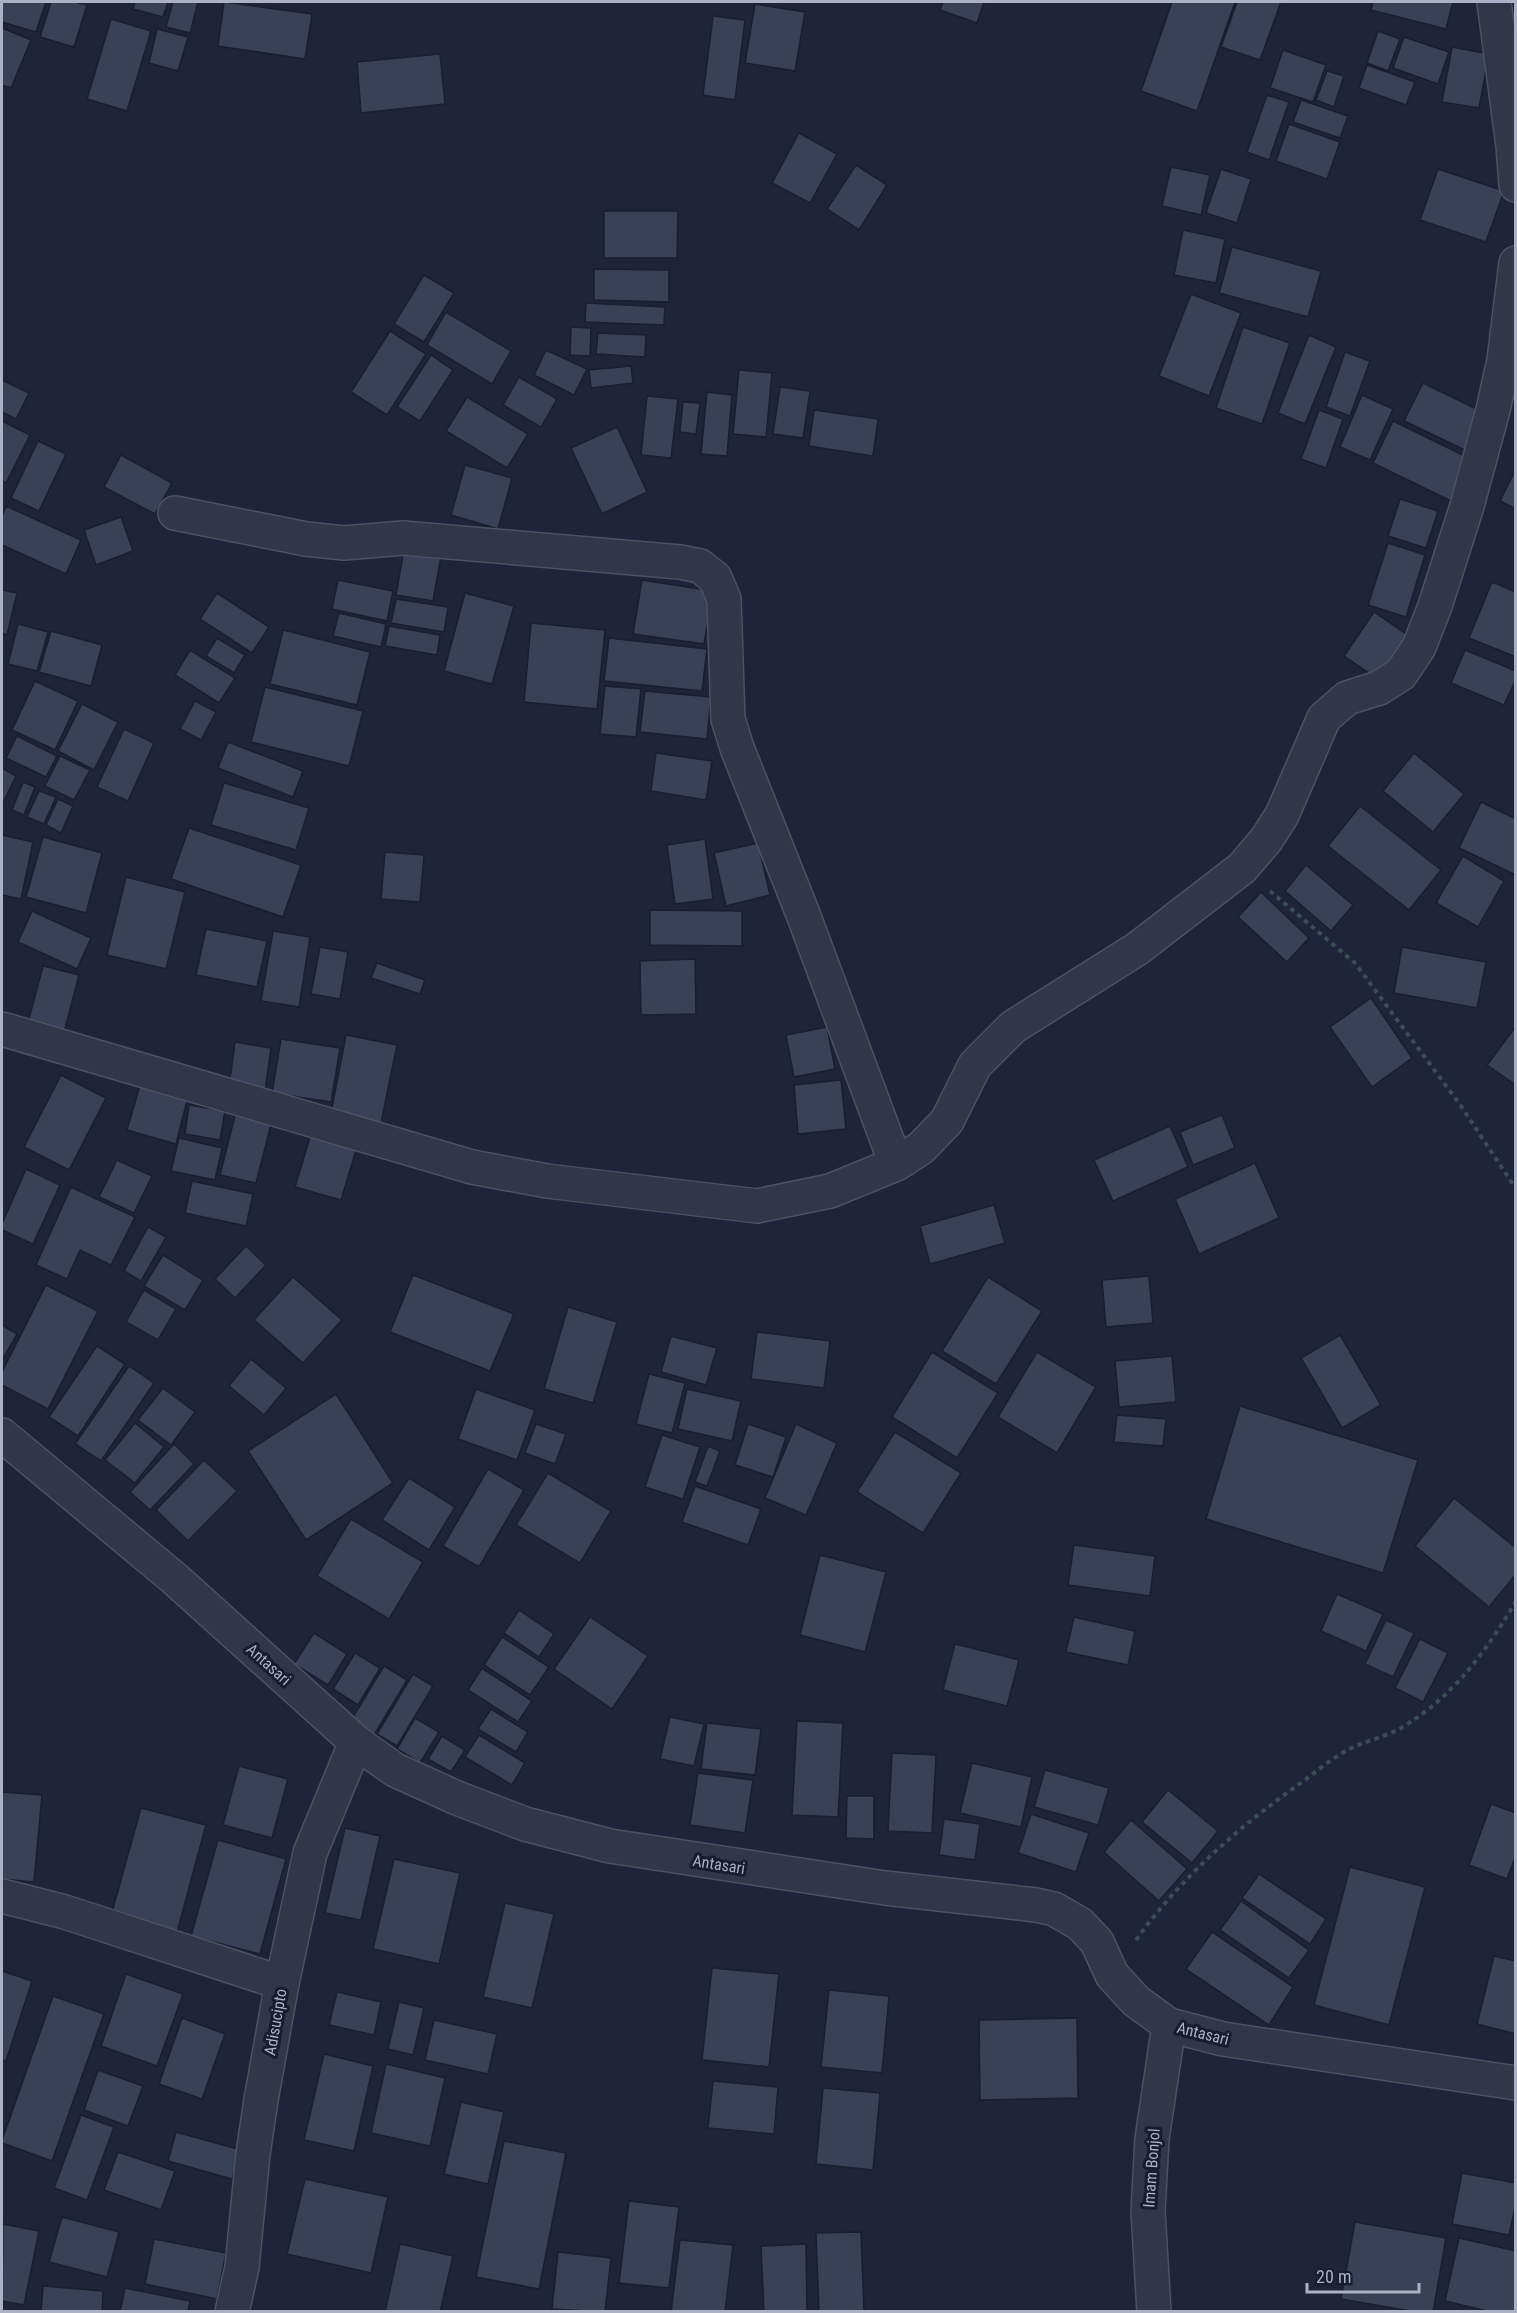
<svg xmlns="http://www.w3.org/2000/svg" width="1517" height="2313" font-family="'Roboto Condensed',sans-serif">
<style>
.building{fill:#394159;stroke:#191e30;stroke-width:1.5}
.lines{fill:none;stroke-linecap:round;stroke-linejoin:round}
.minor-casing{stroke:#4c5164;stroke-width:36}
.path{stroke:#3a4e55;stroke-width:4;stroke-dasharray:4.5 4.5;stroke-linecap:butt}
.minor{stroke:#313749;stroke-width:33}
.labels{text-anchor:middle;stroke-width:6;stroke-linejoin:round;paint-order:stroke}
.street-label{font-size:16px;fill:#abb1c6;stroke:#171c2e}
</style>
<rect width="100%" height="100%" fill="#1e2439"/>
<g class="building">
<polygon points="2,2 46,2 36,32 2,22"/>
<polygon points="51,2 75,2 87,5 74,47 40,37"/>
<polygon points="135,2 168,2 163,17 133,9"/>
<polygon points="173,2 198,2 190,33 166,27"/>
<polygon points="224,2 312,14 305,59 218,46"/>
<polygon points="943,2 984,2 977,23 940,10"/>
<polygon points="1172,2 1235,2 1197,111 1141,91"/>
<polygon points="1237,2 1281,2 1260,60 1221,47"/>
<polygon points="1373,2 1453,2 1446,29 1371,10"/>
<polygon points="755,4 805,12 795,71 745,63"/>
<polygon points="713,16 745,20 735,100 703,95"/>
<polygon points="111,19 151,31 127,111 87,99"/>
<polygon points="2,28 31,40 11,88 2,85"/>
<polygon points="157,29 188,37 178,71 149,63"/>
<polygon points="1378,31 1400,39 1388,71 1367,63"/>
<polygon points="1404,37 1449,52 1438,84 1393,68"/>
<polygon points="1452,47 1489,54 1479,108 1442,102"/>
<polygon points="1283,50 1326,65 1313,102 1270,88"/>
<polygon points="440,54 445,104 361,113 357,62"/>
<polygon points="1367,65 1415,82 1406,105 1359,88"/>
<polygon points="1327,71 1344,76 1334,107 1316,100"/>
<polygon points="1267,95 1289,102 1269,160 1247,152"/>
<polygon points="1301,100 1348,116 1340,138 1293,122"/>
<polygon points="1289,124 1340,142 1327,179 1276,161"/>
<polygon points="799,133 837,154 810,203 772,183"/>
<polygon points="856,165 887,185 859,230 827,209"/>
<polygon points="1171,167 1210,175 1201,215 1162,206"/>
<polygon points="1221,169 1251,179 1237,223 1206,213"/>
<polygon points="1438,169 1504,191 1486,242 1420,220"/>
<polygon points="604,211 678,211 677,258 604,258"/>
<polygon points="1183,230 1225,239 1216,283 1174,275"/>
<polygon points="1232,247 1321,271 1308,317 1219,293"/>
<polygon points="594,269 669,270 669,302 594,300"/>
<polygon points="424,275 454,293 424,342 394,324"/>
<polygon points="1191,294 1241,313 1209,396 1159,376"/>
<polygon points="586,303 665,307 664,325 585,322"/>
<polygon points="446,312 511,351 492,384 427,345"/>
<polygon points="571,327 591,328 590,356 570,355"/>
<polygon points="1243,327 1290,343 1262,424 1216,408"/>
<polygon points="390,331 426,354 387,415 351,392"/>
<polygon points="598,333 646,335 645,357 596,354"/>
<polygon points="1309,335 1336,347 1305,424 1278,413"/>
<polygon points="546,350 587,369 574,395 534,375"/>
<polygon points="1345,352 1370,361 1350,416 1326,407"/>
<polygon points="431,355 453,370 420,421 397,407"/>
<polygon points="631,366 633,383 591,388 589,370"/>
<polygon points="739,370 772,373 766,437 733,434"/>
<polygon points="519,377 557,399 541,427 503,405"/>
<polygon points="2,380 29,393 16,419 2,412"/>
<polygon points="1423,383 1485,413 1467,451 1404,421"/>
<polygon points="780,387 810,391 803,438 773,434"/>
<polygon points="707,392 732,395 727,456 701,454"/>
<polygon points="1362,395 1393,409 1370,460 1340,447"/>
<polygon points="647,396 678,399 671,458 641,455"/>
<polygon points="467,397 528,434 507,468 446,431"/>
<polygon points="683,402 700,403 696,434 680,432"/>
<polygon points="814,410 878,419 873,456 809,446"/>
<polygon points="1319,410 1343,419 1326,468 1301,459"/>
<polygon points="2,421 30,435 6,483 2,480"/>
<polygon points="1393,421 1471,459 1451,501 1373,463"/>
<polygon points="617,427 647,492 602,514 571,448"/>
<polygon points="38,441 66,454 39,511 11,498"/>
<polygon points="121,455 172,483 155,514 104,487"/>
<polygon points="465,465 512,478 498,529 451,515"/>
<polygon points="1515,471 1516,471 1516,509 1500,501"/>
<polygon points="1400,499 1438,511 1426,548 1388,536"/>
<polygon points="6,506 81,540 66,574 2,545 2,516"/>
<polygon points="121,517 133,551 96,565 84,530"/>
<polygon points="1388,543 1425,555 1406,617 1368,605"/>
<polygon points="404,550 441,556 433,601 396,595"/>
<polygon points="338,580 393,591 387,621 332,609"/>
<polygon points="642,580 713,591 704,644 633,634"/>
<polygon points="1492,582 1516,592 1516,657 1469,638"/>
<polygon points="2,590 17,593 7,635 2,633"/>
<polygon points="217,593 269,627 252,653 200,619"/>
<polygon points="465,593 514,606 492,684 444,671"/>
<polygon points="396,599 448,607 444,632 391,623"/>
<polygon points="1374,612 1409,636 1378,679 1344,656"/>
<polygon points="339,613 386,624 381,647 333,636"/>
<polygon points="531,623 605,630 597,709 524,702"/>
<polygon points="18,624 48,632 37,671 8,664"/>
<polygon points="389,626 440,635 437,655 385,646"/>
<polygon points="283,630 370,652 357,705 270,684"/>
<polygon points="51,631 102,645 91,686 39,672"/>
<polygon points="217,638 245,655 234,673 206,656"/>
<polygon points="609,638 707,649 702,691 604,681"/>
<polygon points="190,650 235,678 219,703 175,675"/>
<polygon points="1465,650 1516,671 1516,679 1504,705 1451,683"/>
<polygon points="35,681 78,701 55,750 12,730"/>
<polygon points="605,686 641,689 636,737 600,734"/>
<polygon points="265,687 363,711 349,766 251,742"/>
<polygon points="645,691 711,697 707,739 640,732"/>
<polygon points="195,701 216,712 201,740 180,729"/>
<polygon points="82,704 118,722 94,770 58,751"/>
<polygon points="124,729 154,743 128,801 97,787"/>
<polygon points="17,736 57,756 46,777 6,758"/>
<polygon points="228,742 303,771 293,797 218,768"/>
<polygon points="656,753 712,761 706,800 651,791"/>
<polygon points="1414,753 1464,794 1433,832 1383,791"/>
<polygon points="60,756 90,770 74,800 45,786"/>
<polygon points="2,768 16,776 2,805"/>
<polygon points="23,782 35,787 24,815 12,810"/>
<polygon points="224,783 309,808 296,850 211,825"/>
<polygon points="39,791 56,797 44,824 27,817"/>
<polygon points="58,799 73,806 61,833 46,825"/>
<polygon points="1481,802 1516,819 1516,875 1459,848"/>
<polygon points="1360,806 1441,870 1409,910 1328,846"/>
<polygon points="189,828 301,865 283,917 171,879"/>
<polygon points="2,835 33,842 21,899 2,895"/>
<polygon points="43,837 102,853 86,913 26,897"/>
<polygon points="705,839 713,899 675,904 667,845"/>
<polygon points="758,843 770,895 726,906 714,853"/>
<polygon points="385,852 424,855 420,902 381,899"/>
<polygon points="1463,856 1504,881 1478,927 1436,903"/>
<polygon points="1306,865 1353,905 1331,931 1285,891"/>
<polygon points="126,877 185,892 166,969 107,955"/>
<polygon points="1261,892 1309,938 1287,962 1238,917"/>
<polygon points="650,910 742,911 742,946 650,945"/>
<polygon points="32,911 91,938 77,969 18,942"/>
<polygon points="206,929 267,941 257,987 196,975"/>
<polygon points="273,931 310,937 299,1007 261,1001"/>
<polygon points="320,947 348,952 340,999 311,994"/>
<polygon points="1402,947 1486,962 1477,1008 1394,993"/>
<polygon points="695,959 696,1014 641,1015 640,961"/>
<polygon points="377,963 425,980 420,994 371,978"/>
<polygon points="43,966 79,975 62,1040 26,1030"/>
<polygon points="1371,998 1412,1058 1372,1087 1330,1027"/>
<polygon points="1516,1026 1516,1085 1487,1065"/>
<polygon points="827,1027 835,1069 794,1077 786,1035"/>
<polygon points="346,1035 397,1045 381,1123 331,1113"/>
<polygon points="281,1039 340,1048 331,1102 272,1093"/>
<polygon points="235,1042 271,1048 265,1091 229,1087"/>
<polygon points="61,1075 106,1098 69,1170 24,1147"/>
<polygon points="841,1080 846,1129 798,1134 794,1085"/>
<polygon points="140,1085 188,1097 176,1144 127,1130"/>
<polygon points="189,1105 225,1111 220,1140 185,1134"/>
<polygon points="237,1108 273,1117 256,1183 220,1175"/>
<polygon points="1222,1115 1235,1148 1193,1165 1180,1132"/>
<polygon points="1170,1126 1188,1167 1113,1201 1094,1160"/>
<polygon points="311,1134 357,1147 341,1200 295,1187"/>
<polygon points="179,1138 222,1148 215,1180 171,1171"/>
<polygon points="117,1160 152,1176 134,1213 99,1197"/>
<polygon points="1255,1163 1279,1218 1199,1254 1175,1199"/>
<polygon points="26,1169 60,1185 33,1244 2,1230 2,1224"/>
<polygon points="192,1181 253,1194 246,1226 185,1213"/>
<polygon points="71,1187 135,1217 111,1265 80,1250 67,1279 36,1265"/>
<polygon points="994,1205 1005,1243 930,1264 920,1226"/>
<polygon points="148,1227 166,1237 141,1281 124,1271"/>
<polygon points="246,1246 266,1265 235,1298 215,1279"/>
<polygon points="163,1255 203,1280 185,1310 144,1286"/>
<polygon points="413,1275 514,1314 490,1371 390,1332"/>
<polygon points="1149,1276 1153,1323 1106,1327 1102,1280"/>
<polygon points="293,1277 342,1320 303,1363 254,1320"/>
<polygon points="988,1277 1042,1311 996,1384 942,1351"/>
<polygon points="46,1285 98,1311 48,1409 2,1385 2,1372"/>
<polygon points="144,1290 176,1309 158,1340 126,1322"/>
<polygon points="568,1307 617,1322 593,1403 544,1389"/>
<polygon points="2,1325 17,1334 2,1360"/>
<polygon points="757,1332 830,1341 824,1388 751,1379"/>
<polygon points="1340,1335 1381,1405 1342,1428 1301,1358"/>
<polygon points="671,1336 717,1348 706,1385 661,1372"/>
<polygon points="97,1346 125,1364 78,1436 49,1417"/>
<polygon points="932,1352 998,1393 957,1458 892,1417"/>
<polygon points="1037,1352 1096,1387 1057,1453 998,1417"/>
<polygon points="1172,1356 1176,1402 1119,1407 1115,1361"/>
<polygon points="251,1359 286,1388 264,1415 229,1386"/>
<polygon points="129,1366 154,1383 101,1461 75,1444"/>
<polygon points="649,1374 685,1383 672,1433 636,1424"/>
<polygon points="163,1388 195,1412 171,1445 138,1420"/>
<polygon points="476,1389 535,1410 517,1460 458,1439"/>
<polygon points="687,1389 741,1401 732,1441 678,1429"/>
<polygon points="336,1394 393,1483 306,1540 248,1451"/>
<polygon points="1240,1406 1418,1460 1383,1573 1206,1519"/>
<polygon points="1117,1415 1166,1419 1163,1446 1114,1442"/>
<polygon points="135,1423 164,1447 135,1483 105,1460"/>
<polygon points="536,1424 566,1434 555,1464 525,1453"/>
<polygon points="748,1424 786,1437 773,1477 735,1465"/>
<polygon points="796,1424 837,1443 806,1515 765,1498"/>
<polygon points="895,1432 961,1473 923,1533 857,1492"/>
<polygon points="662,1435 700,1447 683,1499 645,1487"/>
<polygon points="174,1444 194,1464 150,1510 130,1492"/>
<polygon points="708,1446 720,1451 707,1486 695,1482"/>
<polygon points="204,1460 237,1491 188,1541 156,1510"/>
<polygon points="488,1469 524,1490 479,1567 443,1546"/>
<polygon points="548,1473 611,1511 580,1563 516,1525"/>
<polygon points="409,1478 455,1507 429,1550 382,1520"/>
<polygon points="695,1486 761,1509 748,1545 682,1522"/>
<polygon points="1454,1498 1516,1548 1516,1574 1489,1607 1415,1546"/>
<polygon points="351,1519 423,1562 389,1619 317,1576"/>
<polygon points="1074,1545 1155,1556 1150,1596 1068,1585"/>
<polygon points="820,1555 886,1572 865,1652 800,1635"/>
<polygon points="1337,1594 1383,1614 1366,1651 1321,1631"/>
<polygon points="519,1610 554,1634 539,1657 504,1633"/>
<polygon points="590,1617 648,1656 612,1709 554,1669"/>
<polygon points="1074,1617 1135,1631 1128,1665 1066,1652"/>
<polygon points="1386,1620 1414,1633 1393,1677 1365,1664"/>
<polygon points="314,1633 347,1654 328,1685 294,1664"/>
<polygon points="502,1637 549,1667 530,1695 484,1665"/>
<polygon points="1420,1639 1448,1653 1423,1702 1395,1688"/>
<polygon points="955,1644 1019,1660 1007,1706 943,1690"/>
<polygon points="355,1653 380,1668 358,1705 333,1689"/>
<polygon points="384,1666 407,1680 373,1737 350,1722"/>
<polygon points="482,1668 532,1701 518,1722 468,1690"/>
<polygon points="413,1674 433,1686 397,1746 377,1734"/>
<polygon points="491,1709 528,1732 516,1752 478,1729"/>
<polygon points="670,1717 704,1724 694,1766 660,1759"/>
<polygon points="415,1718 439,1732 420,1763 397,1749"/>
<polygon points="797,1721 843,1723 838,1817 792,1815"/>
<polygon points="707,1723 761,1729 755,1775 701,1769"/>
<polygon points="479,1735 525,1763 512,1785 465,1757"/>
<polygon points="442,1736 465,1750 451,1772 428,1759"/>
<polygon points="892,1753 936,1755 932,1833 888,1831"/>
<polygon points="972,1763 1032,1777 1021,1827 960,1813"/>
<polygon points="239,1766 288,1779 272,1838 223,1825"/>
<polygon points="1045,1770 1109,1788 1098,1825 1034,1807"/>
<polygon points="698,1773 753,1780 745,1833 690,1825"/>
<polygon points="1168,1790 1218,1831 1192,1863 1142,1822"/>
<polygon points="2,1792 42,1795 34,1882 2,1879"/>
<polygon points="847,1796 874,1796 874,1839 846,1838"/>
<polygon points="1491,1804 1516,1813 1516,1855 1507,1879 1469,1865"/>
<polygon points="141,1808 206,1825 176,1936 110,1919"/>
<polygon points="1031,1814 1089,1833 1076,1872 1018,1853"/>
<polygon points="944,1819 980,1824 975,1860 939,1855"/>
<polygon points="1131,1820 1187,1869 1159,1901 1104,1852"/>
<polygon points="345,1828 380,1836 361,1920 325,1913"/>
<polygon points="218,1840 286,1859 260,1954 191,1936"/>
<polygon points="394,1859 460,1873 439,1964 373,1949"/>
<polygon points="1350,1867 1425,1887 1389,2025 1314,2005"/>
<polygon points="1259,1874 1326,1919 1310,1944 1242,1898"/>
<polygon points="1241,1901 1309,1950 1289,1978 1220,1930"/>
<polygon points="505,1903 554,1914 532,2008 483,1997"/>
<polygon points="1212,1932 1293,1987 1269,2025 1186,1969"/>
<polygon points="1494,1956 1516,1961 1516,2034 1477,2024"/>
<polygon points="712,1968 779,1974 769,2067 702,2060"/>
<polygon points="2,1971 32,1981 6,2061 2,2060"/>
<polygon points="126,1974 183,1994 157,2066 101,2046"/>
<polygon points="829,1990 889,1996 882,2073 821,2067"/>
<polygon points="337,1992 381,2002 374,2035 329,2025"/>
<polygon points="53,1996 104,2014 52,2161 2,2143 2,2140"/>
<polygon points="399,2002 424,2008 413,2055 388,2049"/>
<polygon points="182,2018 225,2034 202,2099 159,2084"/>
<polygon points="1077,2018 1078,2098 980,2100 979,2020"/>
<polygon points="434,2020 497,2034 488,2074 425,2060"/>
<polygon points="324,2054 373,2066 354,2151 304,2140"/>
<polygon points="386,2064 445,2078 430,2146 371,2133"/>
<polygon points="98,2070 143,2086 128,2126 84,2110"/>
<polygon points="713,2081 778,2087 774,2134 708,2128"/>
<polygon points="823,2088 880,2093 873,2170 816,2164"/>
<polygon points="461,2102 504,2112 488,2184 444,2174"/>
<polygon points="81,2115 114,2127 87,2200 54,2188"/>
<polygon points="176,2132 241,2150 232,2179 168,2161"/>
<polygon points="504,2141 566,2153 539,2289 476,2277"/>
<polygon points="118,2152 175,2171 161,2210 104,2190"/>
<polygon points="1462,2173 1516,2183 1516,2203 1509,2235 1452,2224"/>
<polygon points="305,2179 388,2197 371,2273 287,2254"/>
<polygon points="629,2201 679,2207 669,2288 619,2283"/>
<polygon points="62,2217 119,2232 107,2277 49,2262"/>
<polygon points="1355,2222 1446,2238 1433,2312 1416,2312 1341,2299"/>
<polygon points="3,2224 39,2231 24,2305 2,2301"/>
<polygon points="861,2232 864,2312 819,2312 816,2233"/>
<polygon points="1459,2238 1516,2251 1516,2312 1491,2312 1445,2301"/>
<polygon points="154,2239 226,2253 217,2299 145,2284"/>
<polygon points="680,2240 733,2245 725,2312 671,2312"/>
<polygon points="400,2244 453,2256 440,2312 385,2312"/>
<polygon points="806,2244 807,2312 764,2312 761,2246"/>
<polygon points="558,2252 611,2258 605,2312 552,2309"/>
<polygon points="43,2286 103,2291 102,2312 41,2312"/>
<polygon points="125,2288 190,2301 188,2312 120,2312"/>
</g>
<g class="lines">
<g class="minor-casing">
<g id="minor">
<polyline points="1494,2 1513,146 1516,185"/>
<polyline points="175,513 306,539 344,543 403,538 680,562 700,566 715,578 724,599 728,719 737,748 803,914 896,1164"/>
<polyline points="2,1029 472,1167 547,1181 757,1206 830,1191 896,1164 921,1148 947,1121 975,1065 1013,1027 1137,949 1242,868 1266,840 1282,815 1324,718 1347,698 1379,688 1401,674 1419,647 1435,606 1467,506 1493,410 1504,360 1516,263"/>
<polyline points="2,1435 175,1579 356,1742 395,1770 457,1798 525,1824 610,1846 885,1888 1036,1905 1054,1909 1080,1924 1097,1942 1112,1975 1136,2001 1169,2025 1223,2039 1516,2083"/>
<polyline points="2,1896 65,1912 282,1983"/>
<polyline points="232,2312 242,2267 253,2154 261,2100 282,1983 310,1853 356,1742"/>
<polyline points="1154,2312 1148,2211 1152,2139 1169,2025"/>
</g>
</g>
<g class="path">
<polyline points="1270,891 1355,963 1461,1106 1516,1189"/>
<path d="M1136,1940C1181,1877 1242,1824 1305,1780C1318,1770 1331,1759 1346,1751C1363,1741 1383,1738 1401,1728C1452,1698 1486,1652 1516,1601"/>
</g>
<use href="#minor" class="minor"/>
</g>
<g class="labels">
<g class="street-label">
<text transform="translate(269 1664) rotate(42)" y="6">Antasari</text>
<text transform="translate(719 1864) rotate(9)" y="6">Antasari</text>
<text transform="translate(275 2022) rotate(-80)" y="6">Adisucipto</text>
<text transform="translate(1203 2033) rotate(14)" y="6">Antasari</text>
<text transform="translate(1151 2168) rotate(-86)" y="6">Imam Bonjol</text>
</g>
</g>
<rect width="1517" height="2313" fill="none" stroke="#abb1c6" stroke-width="6"/>
<path d="M1307 2283v9h112v-9" fill="none" stroke="#abb1c6" stroke-width="3"/>
<text x="1316" y="2283" font-size="18" fill="#abb1c6" stroke="#171c2e" stroke-width="4.5" paint-order="stroke">20 m</text>
</svg>
